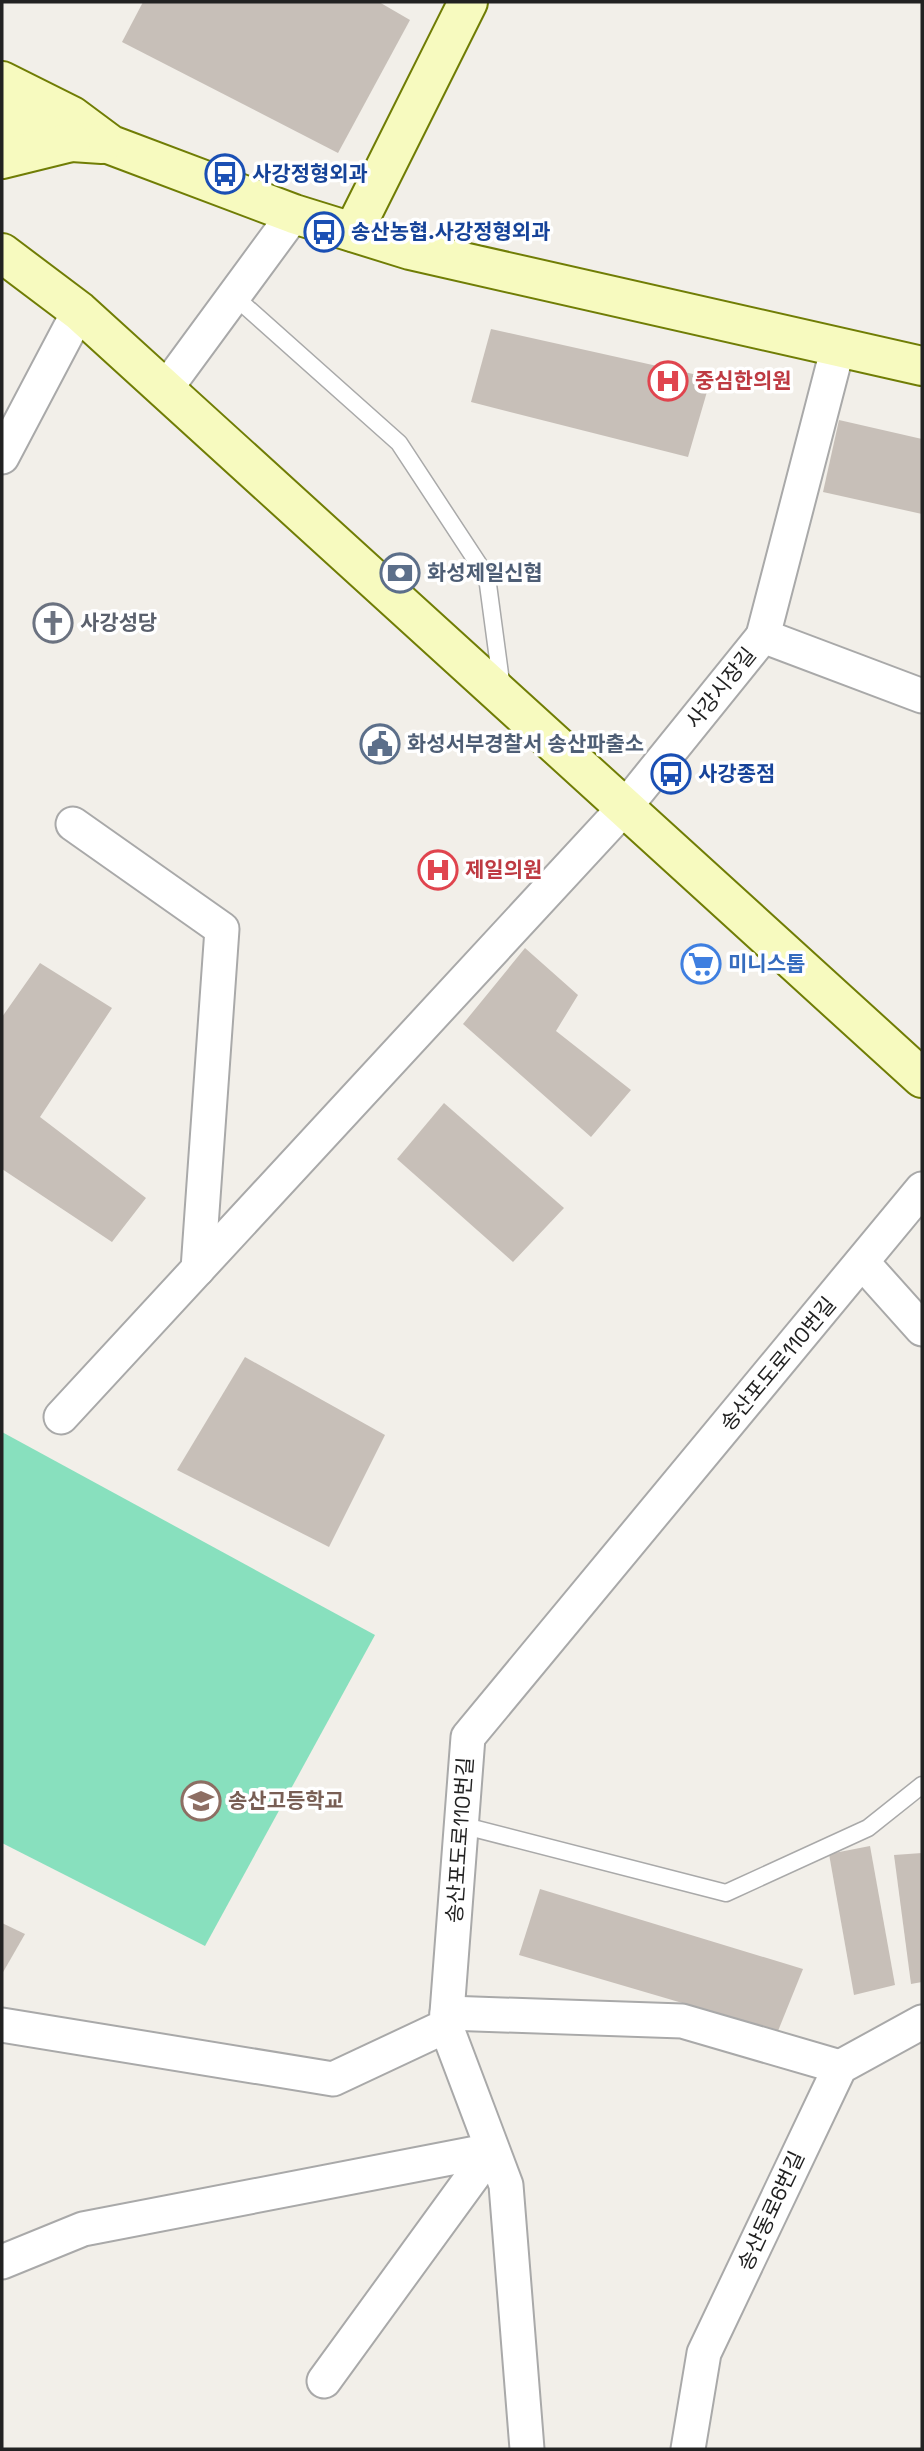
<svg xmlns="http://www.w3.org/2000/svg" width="924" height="2451" font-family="'Space Grotesk','Noto Sans KR',sans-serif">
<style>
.pitch{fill:#88e0be}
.building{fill:#c7bfb8}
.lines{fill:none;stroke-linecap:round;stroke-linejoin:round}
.lane-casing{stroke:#a9a9a9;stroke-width:19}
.street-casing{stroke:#a9a9a9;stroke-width:37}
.secondary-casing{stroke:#707d05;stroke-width:42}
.lane{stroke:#fff;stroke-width:16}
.street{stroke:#fff;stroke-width:33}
.secondary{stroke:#f7fabf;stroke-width:38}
.labels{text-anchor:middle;stroke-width:7;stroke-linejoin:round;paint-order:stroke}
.transit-label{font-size:21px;font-weight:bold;fill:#164399;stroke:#fff;text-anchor:start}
.health-label{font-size:21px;font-weight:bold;fill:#be3a42;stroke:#fff;text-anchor:start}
.service-label{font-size:21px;font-weight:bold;fill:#4e5e75;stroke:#fff;text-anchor:start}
.worship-label{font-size:21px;font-weight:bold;fill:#5b616d;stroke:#fff;text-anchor:start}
.street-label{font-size:21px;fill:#222;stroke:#fff}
.shop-label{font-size:21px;font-weight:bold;fill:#366cbe;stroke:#fff;text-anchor:start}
.education-label{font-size:21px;font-weight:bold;fill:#785e54;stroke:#fff;text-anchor:start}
</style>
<rect width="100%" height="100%" fill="#f2efe9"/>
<polygon class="pitch" points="2,1432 375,1635 205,1946 2,1843"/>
<g class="building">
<polygon points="143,2 379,2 410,20 338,153 122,42"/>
<polygon points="491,329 711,378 688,457 471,402"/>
<polygon points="839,420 922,439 922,514 823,492"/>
<polygon points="525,948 578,995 556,1031 631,1090 591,1137 463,1024"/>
<polygon points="40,963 112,1008 40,1117 146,1198 112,1242 2,1169 2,1017"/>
<polygon points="444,1103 564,1208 513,1262 397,1159"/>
<polygon points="245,1357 385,1435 329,1547 177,1470"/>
<polygon points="870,1846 895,1985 854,1995 829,1854"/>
<polygon points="922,1853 922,1982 911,1984 894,1855"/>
<polygon points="540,1889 803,1969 778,2031 519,1955"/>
<polygon points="2,1923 25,1934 2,1974"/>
</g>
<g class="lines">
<g class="lane-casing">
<g id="lane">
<polyline points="234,296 399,443 487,577 502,689"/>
<polyline points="461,1825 726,1893 868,1828 922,1785"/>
</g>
</g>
<g class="street-casing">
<g id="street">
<polyline points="164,391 294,214"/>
<polyline points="2,457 79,311"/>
<polyline points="763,636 838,347"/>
<polyline points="73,824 222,929 198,1269"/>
<polyline points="862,1262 922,1329"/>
<polyline points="61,1417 625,807 763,636 922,696"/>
<polyline points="447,2013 682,2021 840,2067"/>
<polyline points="2,2025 333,2079 446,2026 468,1737 922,1189"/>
<polyline points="446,2026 506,2185 527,2449"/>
<polyline points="2,2262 83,2229 492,2150"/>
<polyline points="324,2381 492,2150"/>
<polyline points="688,2449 704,2353 840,2067 922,2022"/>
</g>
</g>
<g class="secondary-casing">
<g id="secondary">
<polyline points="2,81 72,116 111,145 294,214 410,250 922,366"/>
<polyline points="2,121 72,142 102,144"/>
<polyline points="2,159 71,142"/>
<polyline points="353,232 468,2"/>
<polyline points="2,253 79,311 922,1078"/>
</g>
</g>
<use href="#lane" class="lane"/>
<use href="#street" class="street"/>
<use href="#secondary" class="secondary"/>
</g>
<defs>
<g id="bus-ring" transform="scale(2.0125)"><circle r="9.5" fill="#fff" stroke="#1a4fb4" stroke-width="1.5"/><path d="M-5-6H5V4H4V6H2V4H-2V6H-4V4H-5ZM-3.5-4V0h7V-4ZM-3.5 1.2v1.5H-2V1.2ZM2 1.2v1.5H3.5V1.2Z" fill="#1a4fb4"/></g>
<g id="hospital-ring" transform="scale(2.0125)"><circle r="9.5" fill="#fff" stroke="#e0444e" stroke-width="1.5"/><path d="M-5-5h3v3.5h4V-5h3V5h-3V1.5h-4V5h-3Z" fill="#e0444e"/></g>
<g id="bank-ring" transform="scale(2.0125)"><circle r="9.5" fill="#fff" stroke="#5c6f8a" stroke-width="1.5"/><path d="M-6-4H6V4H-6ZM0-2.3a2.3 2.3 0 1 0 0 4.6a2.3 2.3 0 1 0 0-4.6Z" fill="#5c6f8a"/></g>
<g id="church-ring" transform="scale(2.0125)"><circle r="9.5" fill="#fff" stroke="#6b7280" stroke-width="1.5"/><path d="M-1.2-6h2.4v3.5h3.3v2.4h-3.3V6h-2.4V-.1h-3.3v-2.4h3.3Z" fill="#6b7280"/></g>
<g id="civic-ring" transform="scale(2.0125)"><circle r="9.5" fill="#fff" stroke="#5c6f8a" stroke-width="1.5"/><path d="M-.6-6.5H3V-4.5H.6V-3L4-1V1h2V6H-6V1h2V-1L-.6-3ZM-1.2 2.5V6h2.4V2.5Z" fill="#5c6f8a"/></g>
<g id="supermarket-ring" transform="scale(2.0125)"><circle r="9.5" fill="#fff" stroke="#3f7fe0" stroke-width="1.5"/><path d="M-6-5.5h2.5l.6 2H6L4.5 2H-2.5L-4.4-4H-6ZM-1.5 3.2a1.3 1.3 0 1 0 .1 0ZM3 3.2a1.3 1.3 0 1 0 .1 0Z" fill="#3f7fe0"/></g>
<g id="school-ring" transform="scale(2.0125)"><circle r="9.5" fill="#fff" stroke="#8d6e63" stroke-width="1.5"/><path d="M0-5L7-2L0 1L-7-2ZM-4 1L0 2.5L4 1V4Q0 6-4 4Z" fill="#8d6e63"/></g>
</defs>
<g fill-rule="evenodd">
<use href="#bus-ring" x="225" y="174"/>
<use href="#bus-ring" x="324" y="232"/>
<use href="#hospital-ring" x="668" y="381"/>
<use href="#bank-ring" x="400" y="573"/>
<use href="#church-ring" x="53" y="623"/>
<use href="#civic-ring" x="380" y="744"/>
<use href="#bus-ring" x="671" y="774"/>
<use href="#hospital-ring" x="438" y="870"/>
<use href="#supermarket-ring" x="701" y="964"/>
<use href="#school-ring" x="201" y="1801"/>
</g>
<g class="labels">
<g class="transit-label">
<text x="252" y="181">사강정형외과</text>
<text x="351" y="239">송산농협.사강정형외과</text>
<text x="698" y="781">사강종점</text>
</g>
<g class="health-label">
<text x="695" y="388">중심한의원</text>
<text x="465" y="877">제일의원</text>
</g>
<g class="service-label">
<text x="427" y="580">화성제일신협</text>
<text x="407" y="751">화성서부경찰서 송산파출소</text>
</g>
<g class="worship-label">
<text x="80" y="630">사강성당</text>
</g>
<g class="street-label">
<text transform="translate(721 688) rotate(-51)" y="7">사강시장길</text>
<text transform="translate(778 1364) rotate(-50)" y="7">송산포도로110번길</text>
<text transform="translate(460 1840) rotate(-86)" y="7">송산포도로110번길</text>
<text transform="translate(771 2211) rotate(-65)" y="7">송산동로6번길</text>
</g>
<g class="shop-label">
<text x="728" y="971">미니스톱</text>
</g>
<g class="education-label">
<text x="228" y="1808">송산고등학교</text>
</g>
</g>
<rect width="924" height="2451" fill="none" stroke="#222222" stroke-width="7"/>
</svg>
